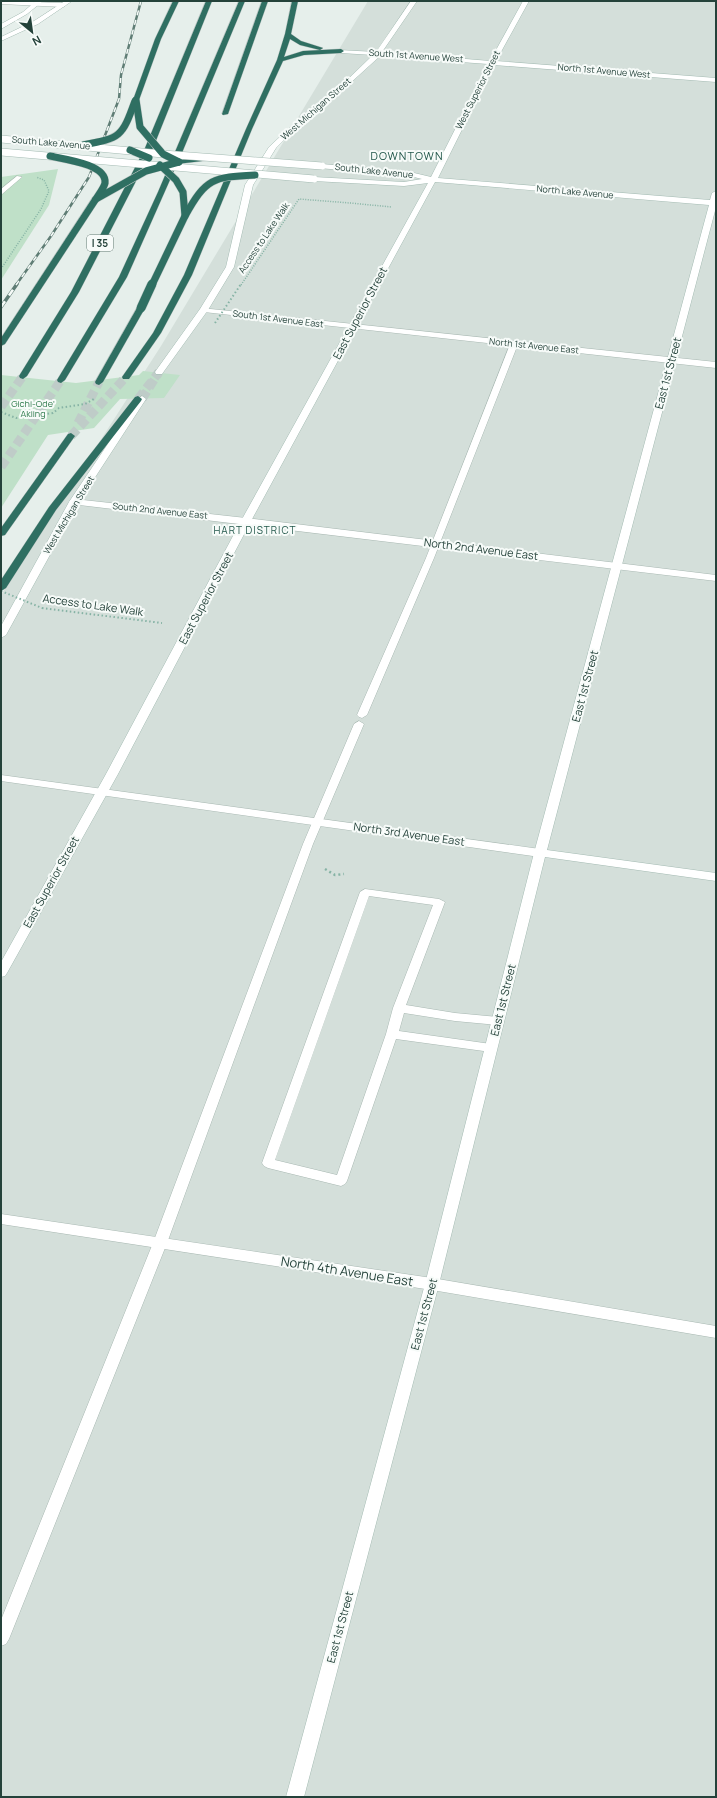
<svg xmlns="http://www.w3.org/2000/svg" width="717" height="1798" font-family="Manrope,sans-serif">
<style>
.built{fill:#d4dfda}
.green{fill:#bfe0c8}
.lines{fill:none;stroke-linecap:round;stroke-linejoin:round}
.secondary-tunnel{stroke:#bfccc8;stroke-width:9;stroke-dasharray:9 4.5;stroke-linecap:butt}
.highway-tunnel{stroke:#bfccc8;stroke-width:9;stroke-dasharray:9 4.5;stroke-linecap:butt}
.lane-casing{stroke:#a8b8b2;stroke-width:1}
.street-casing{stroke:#a8b8b2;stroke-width:1}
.secondary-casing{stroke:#a4bbb3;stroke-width:1}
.highway-casing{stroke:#c2cac8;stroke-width:1}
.path-far2{stroke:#86b3a5;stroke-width:1.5;stroke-dasharray:1 1.5;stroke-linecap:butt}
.path-far1{stroke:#86b3a5;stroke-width:2;stroke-dasharray:1.5 2.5;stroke-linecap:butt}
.path{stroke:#86b3a5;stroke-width:2.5;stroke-dasharray:2 3;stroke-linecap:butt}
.lane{fill:#fff;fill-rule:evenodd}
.street{fill:#fff;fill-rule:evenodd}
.secondary{fill:#fff;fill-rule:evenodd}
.highway{fill:#2f6f62;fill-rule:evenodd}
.rail-far1-casing{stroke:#5f7d75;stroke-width:2.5}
.rail-casing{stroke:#5f7d75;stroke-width:3.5}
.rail-far1{stroke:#f7fbf9;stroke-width:1.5;stroke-dasharray:5;stroke-linecap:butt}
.rail{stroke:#f7fbf9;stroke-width:2.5;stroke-dasharray:7;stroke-linecap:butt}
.secondary-bridge-casing{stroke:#a4bbb3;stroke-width:8;stroke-linecap:butt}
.highway-bridge-far1-casing{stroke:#c2cac8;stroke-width:8;stroke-linecap:butt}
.highway-bridge-casing{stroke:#c2cac8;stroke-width:10;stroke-linecap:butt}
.path-bridge-far1{stroke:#86b3a5;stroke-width:1.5;stroke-dasharray:1 1.5;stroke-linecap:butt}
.path-bridge{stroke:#86b3a5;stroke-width:2;stroke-dasharray:1.5 2.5;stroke-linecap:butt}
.secondary-bridge{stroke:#fff;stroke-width:7}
.highway-bridge-far1{stroke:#2f6f62;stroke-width:7}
.highway-bridge{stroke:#2f6f62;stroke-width:9}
.labels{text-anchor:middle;stroke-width:4;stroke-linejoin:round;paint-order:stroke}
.far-street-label{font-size:9px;fill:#24423a;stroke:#f7fbf9}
.far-park-label{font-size:9px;fill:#2d7a4b;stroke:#f7fbf9}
.shield{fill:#f7fbf9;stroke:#637a73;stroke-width:1}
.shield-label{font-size:10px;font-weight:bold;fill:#24423a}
.far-neighbourhood-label{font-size:10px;letter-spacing:1px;fill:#1f5548;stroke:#f7fbf9}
.far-quarter-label{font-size:11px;letter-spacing:1px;fill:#1f5548;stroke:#f7fbf9}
.street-label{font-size:11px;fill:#24423a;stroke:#f7fbf9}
.near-street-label{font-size:13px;fill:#24423a;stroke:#f7fbf9}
</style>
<rect width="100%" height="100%" fill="#e6efeb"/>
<polygon class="built" points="368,1 716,1 716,1797 1,1797 1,595 161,346"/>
<g class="green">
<polygon points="58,169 49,205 1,280 1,177"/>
<polygon points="143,371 180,375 164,398 120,399 94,428 48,435 1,508 1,375 76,383 139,375"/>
</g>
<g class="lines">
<polyline class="secondary-tunnel" points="142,399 159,372"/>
<g class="highway-tunnel">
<polyline points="138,399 159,372"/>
<polyline points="1,407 23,376"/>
<polyline points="78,423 99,382"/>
<polyline points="71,436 126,377"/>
<polyline points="1,467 61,380"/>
</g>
<g class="lane-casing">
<g id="lane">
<polygon points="1,1 63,3 66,5 63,7 1,4"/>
<polygon points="17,176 22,177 1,195 1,189"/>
<polygon points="511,342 517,342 518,344 434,558 367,715 362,718 359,717 357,715 426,558"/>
<polygon points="359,721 364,724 313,844 167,1243 9,1639 6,1644 1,1646 1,1620 153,1243 303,844 354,724"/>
<path d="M365,889L439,899L445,902L406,1005L455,1013L498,1017L502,1018L504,1021L502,1024L498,1025L455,1021L404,1013L399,1031L491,1044L495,1045L497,1048L495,1051L491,1052L396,1039L347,1181L345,1184L341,1186L268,1168L264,1166L262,1163L360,892ZM369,896L433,905L393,1008L386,1034L337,1175L275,1160Z"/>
</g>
</g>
<g class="street-casing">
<g id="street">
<polygon points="201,308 716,362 716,368 204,312 201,312"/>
<polygon points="74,499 246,518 716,575 716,581 71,504 69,502 71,500"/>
<polygon points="1,775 540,849 544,850 546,853 544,856 540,857 1,781"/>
<polygon points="1,1214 432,1278 716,1326 716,1338 432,1290 1,1224"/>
</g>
</g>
<g class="secondary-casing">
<g id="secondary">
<polygon points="36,1 43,1 27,14 1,29 1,24 23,12"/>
<polygon points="65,1 72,1 38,24 1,41 1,37 34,21"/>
<polygon points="411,1 417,1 382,52 490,61 523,1 529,1 496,61 716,78 716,82 494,65 438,178 710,200 712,193 716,191 716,207 547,850 716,873 716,881 545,857 439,1284 304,1797 286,1797 425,1284 534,853 709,205 435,182 251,521 118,774 7,973 5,976 1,977 1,962 106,774 241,521 428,183 404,186 314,181 310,179 314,177 404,182 422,179 410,176 319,168 318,166 322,164 410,172 431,177 488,64 380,56 347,86 301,123 276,148 253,185 234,267 208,310 162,374 156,374 155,372 200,309 226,267 245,185 269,147 297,121 343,84 373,55 341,53 339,52 339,50 376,52"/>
<polygon points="142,396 146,399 79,502 6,635 1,638 1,626 69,502 138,399"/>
</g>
</g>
<g class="highway-casing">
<g id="highway">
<polygon points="173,1 179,1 161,39 139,100 134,101 133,100 155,39"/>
<polygon points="206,1 212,1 153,148 79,292 27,376 23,379 20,378 19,376 71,292 145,148"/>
<polygon points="239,1 245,1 179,160 211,156 215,158 211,160 177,164 127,277 65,380 61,383 58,382 57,380 119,277 158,192"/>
<polygon points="262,1 268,1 228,114 223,115 222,114"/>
<polygon points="292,1 298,1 291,34 301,41 323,48 320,50 300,45 290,39 284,57 303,51 341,49 344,51 341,53 304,55 283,61 252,129 192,275 161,333 129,379 123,379 122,377 153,333 184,275 246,129 277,60 285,34"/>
<polygon points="93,197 100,199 5,344 1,346 1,338"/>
<polygon points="138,306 141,306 145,308 103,382 99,385 96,384 95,382"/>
<polygon points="138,396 142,399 141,401 56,510 6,588 1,591 1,580 49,507 135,397"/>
<polygon points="71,433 75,436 5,535 1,536 1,528 68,434"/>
</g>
</g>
<g class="path-far2">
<polyline points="350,203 392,207"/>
<polyline points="1,269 41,209 49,191 44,180 36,177"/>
</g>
<g class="path-far1">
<polyline points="1,412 16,418 53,413 59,408 85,404 94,399"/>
<polyline points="42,608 162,623"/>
</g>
<polyline class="path" points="325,869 335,875 344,874"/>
<use href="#lane" class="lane"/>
<use href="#street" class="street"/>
<use href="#secondary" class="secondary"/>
<use href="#highway" class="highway"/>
<g class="rail-far1-casing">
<polyline id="rail-far1" points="16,285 51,236 89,177 119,99 121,75 141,1"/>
</g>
<g class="rail-casing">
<polyline id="rail" points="1,307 17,284"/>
</g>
<use href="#rail-far1" class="rail-far1"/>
<use href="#rail" class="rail"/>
<g class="secondary-bridge-casing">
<g id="secondary-bridge">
<polyline points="1,139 163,154 322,166"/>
<polyline points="1,152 314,179"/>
</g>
</g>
<g class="highway-bridge-far1-casing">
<g id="highway-bridge-far1">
<polyline points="136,100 140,127 163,154 179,162"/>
<path d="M83,145C121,138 122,137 135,101"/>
<polyline points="130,150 149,158"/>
<path d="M50,156C63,159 107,164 105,183C104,188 99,194 96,199"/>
<polyline points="96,199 146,171 179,162"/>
<path d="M185,216C206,178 213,177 255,175"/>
<polyline points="152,285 185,216 183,192 176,180 160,165"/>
</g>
</g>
<g class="highway-bridge-casing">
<polyline id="highway-bridge" points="141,308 152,284"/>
</g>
<polyline class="path-bridge-far1" points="241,285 299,199 350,203"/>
<g class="path-bridge">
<polyline points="215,323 241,284"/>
<polyline points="1,591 42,608"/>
</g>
<use href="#secondary-bridge" class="secondary-bridge"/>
<use href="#highway-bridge-far1" class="highway-bridge-far1"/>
<use href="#highway-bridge" class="highway-bridge"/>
</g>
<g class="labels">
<g class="far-street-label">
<text transform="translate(416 56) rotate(4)" y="3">South 1st Avenue West</text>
<text transform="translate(604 71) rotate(5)" y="3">North 1st Avenue West</text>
<text transform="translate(478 90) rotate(-63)" y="3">West Superior Street</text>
<text transform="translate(316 109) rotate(-41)" y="3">West Michigan Street</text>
<text transform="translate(51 143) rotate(5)" y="3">South Lake Avenue</text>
<text transform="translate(374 171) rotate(6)" y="3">South Lake Avenue</text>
<text transform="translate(575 192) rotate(5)" y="3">North Lake Avenue</text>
<text transform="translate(264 238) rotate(-56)" y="3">Access to Lake Walk</text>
<text transform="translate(278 319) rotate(7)" y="3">South 1st Avenue East</text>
<text transform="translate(534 346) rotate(6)" y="3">North 1st Avenue East</text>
<text transform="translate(160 511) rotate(6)" y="3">South 2nd Avenue East</text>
<text transform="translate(69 515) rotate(-59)" y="3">West Michigan Street</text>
</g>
<g class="far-park-label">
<text x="33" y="407">Gichi-Ode'<tspan x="33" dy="10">Akiing</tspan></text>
</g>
<rect class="shield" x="87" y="235" width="26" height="16" rx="3"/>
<g class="shield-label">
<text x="100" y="247">I 35</text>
</g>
<g class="far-neighbourhood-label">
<text x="255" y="534">HART DISTRICT</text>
</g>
<g class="far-quarter-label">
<text x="407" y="160">DOWNTOWN</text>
</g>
<g class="street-label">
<text transform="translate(360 313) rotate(-62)" y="4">East Superior Street</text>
<text transform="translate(668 373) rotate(-75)" y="4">East 1st Street</text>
<text transform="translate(481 549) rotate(7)" y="4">North 2nd Avenue East</text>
<text transform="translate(206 598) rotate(-62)" y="4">East Superior Street</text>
<text transform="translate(93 605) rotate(8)" y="4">Access to Lake Walk</text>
<text transform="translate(585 686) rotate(-75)" y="4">East 1st Street</text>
<text transform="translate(409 834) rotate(8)" y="4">North 3rd Avenue East</text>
<text transform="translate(51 882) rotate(-61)" y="4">East Superior Street</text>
<text transform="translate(503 1000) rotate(-76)" y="4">East 1st Street</text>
<text transform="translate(424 1314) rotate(-75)" y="4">East 1st Street</text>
<text transform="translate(340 1627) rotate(-75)" y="4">East 1st Street</text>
</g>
<g class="near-street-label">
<text transform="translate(347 1271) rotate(9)" y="5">North 4th Avenue East</text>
</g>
</g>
<rect width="717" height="1798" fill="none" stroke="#24423a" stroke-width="4"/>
<g transform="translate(32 32) rotate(151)" stroke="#f7fbf9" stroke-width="3" paint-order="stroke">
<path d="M0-3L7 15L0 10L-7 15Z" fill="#24423a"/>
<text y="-6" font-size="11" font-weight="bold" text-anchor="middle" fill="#24423a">N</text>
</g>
</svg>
